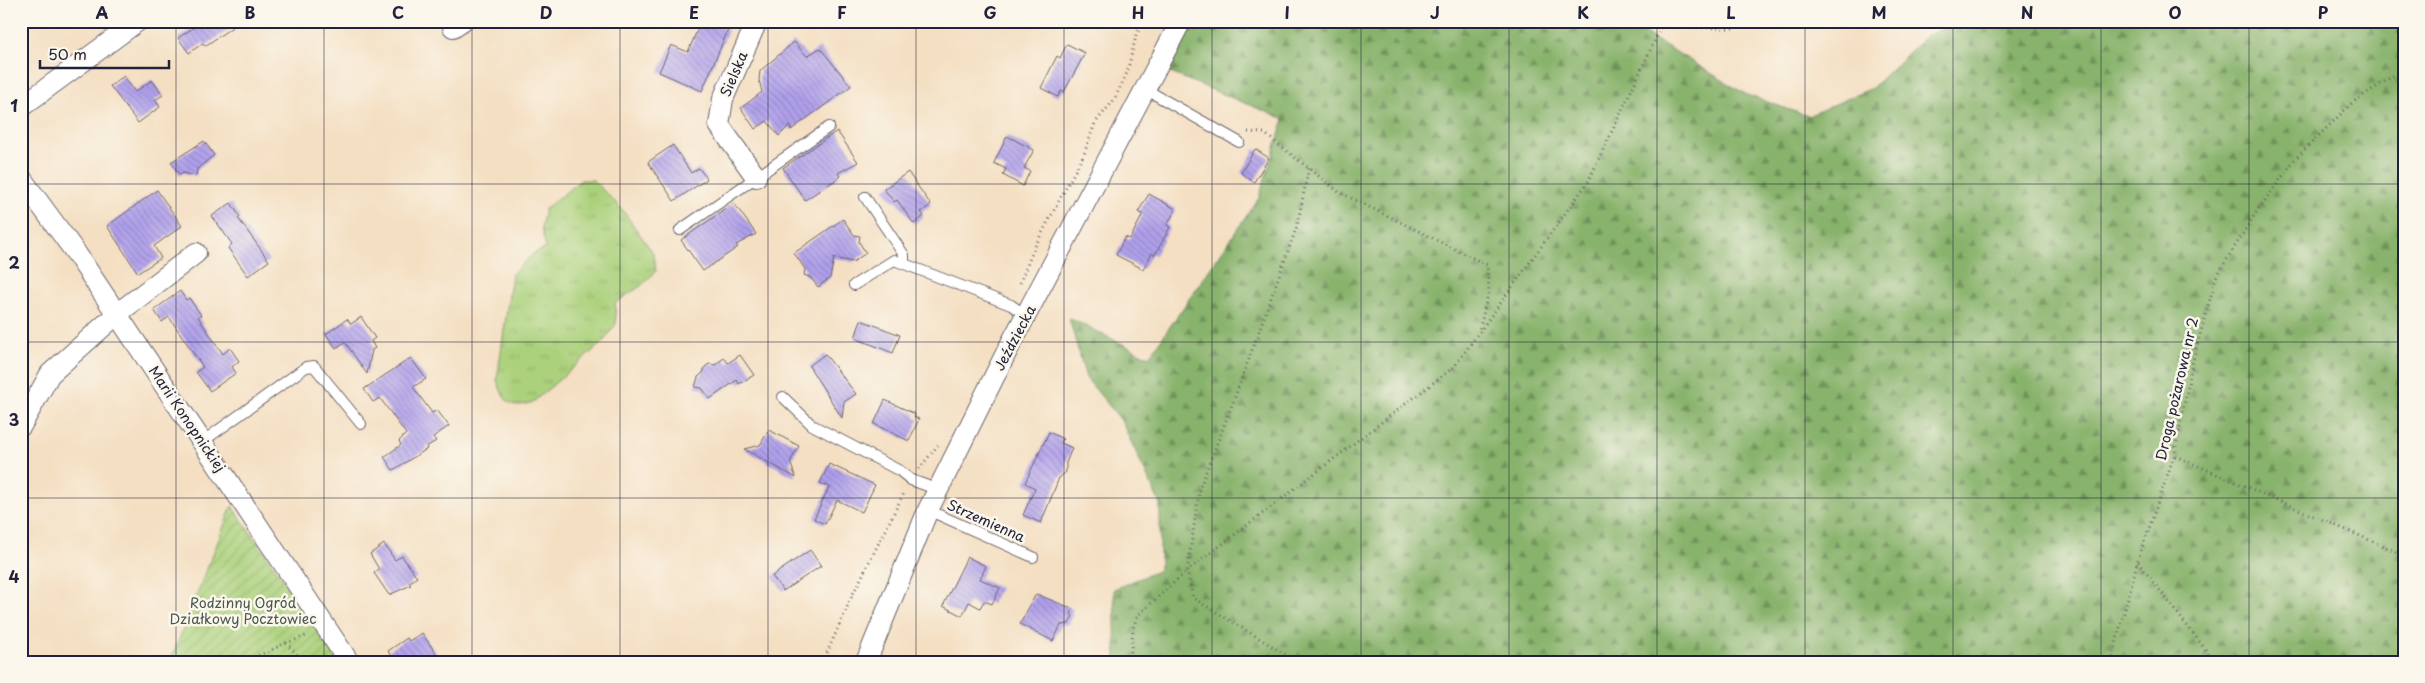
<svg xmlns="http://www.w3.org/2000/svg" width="2425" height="683" font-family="'Playpen Sans',sans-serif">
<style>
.grass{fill:url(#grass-tufts);stroke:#667a5c}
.forest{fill:url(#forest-firs);stroke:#556a54}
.garden{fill:url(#garden-furrows);stroke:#667a5c}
.building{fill:url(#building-back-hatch)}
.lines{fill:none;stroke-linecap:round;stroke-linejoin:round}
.service-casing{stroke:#6c646a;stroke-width:12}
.minor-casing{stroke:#6c646a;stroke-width:22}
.path{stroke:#6c646a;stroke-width:3;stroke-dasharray:1 4;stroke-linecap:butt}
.service{stroke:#fff;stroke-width:10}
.minor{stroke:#fff;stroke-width:20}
.grid{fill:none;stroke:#22223b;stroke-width:1;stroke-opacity:0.55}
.labels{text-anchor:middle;stroke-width:5;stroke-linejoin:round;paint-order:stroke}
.street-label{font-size:14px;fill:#22223b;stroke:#fbf7ec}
.park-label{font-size:14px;fill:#4b574e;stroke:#fbf7ec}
.neatline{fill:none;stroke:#22223b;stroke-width:2}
.grid-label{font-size:16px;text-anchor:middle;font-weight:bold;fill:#22223b}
</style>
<defs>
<pattern id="grass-tufts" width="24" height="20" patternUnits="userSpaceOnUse" patternTransform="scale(1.25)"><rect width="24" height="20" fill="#abd17c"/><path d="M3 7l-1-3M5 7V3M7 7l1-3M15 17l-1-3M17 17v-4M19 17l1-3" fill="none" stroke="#93b36c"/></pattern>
<pattern id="forest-firs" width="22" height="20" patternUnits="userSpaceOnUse" patternTransform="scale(1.25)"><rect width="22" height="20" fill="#88b36c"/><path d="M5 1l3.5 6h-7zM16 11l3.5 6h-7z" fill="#6f915a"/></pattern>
<pattern id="garden-furrows" width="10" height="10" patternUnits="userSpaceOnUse" patternTransform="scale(1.25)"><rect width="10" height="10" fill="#abd17c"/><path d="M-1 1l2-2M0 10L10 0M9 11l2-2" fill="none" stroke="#93b36c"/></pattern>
<pattern id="building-back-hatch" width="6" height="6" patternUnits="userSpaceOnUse" patternTransform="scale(1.25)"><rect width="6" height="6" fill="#b0a0ec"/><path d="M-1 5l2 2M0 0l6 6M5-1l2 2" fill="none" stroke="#8f82c0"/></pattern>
</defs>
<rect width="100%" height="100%" fill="#fbf7ec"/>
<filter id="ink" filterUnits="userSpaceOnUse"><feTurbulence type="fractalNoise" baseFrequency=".02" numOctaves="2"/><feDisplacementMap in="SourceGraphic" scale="10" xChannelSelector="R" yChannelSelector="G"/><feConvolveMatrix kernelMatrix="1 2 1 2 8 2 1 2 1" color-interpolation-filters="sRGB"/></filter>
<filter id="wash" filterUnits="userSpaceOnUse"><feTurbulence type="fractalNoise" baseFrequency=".0096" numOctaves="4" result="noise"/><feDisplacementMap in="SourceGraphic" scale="20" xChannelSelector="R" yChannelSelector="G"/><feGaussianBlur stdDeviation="1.12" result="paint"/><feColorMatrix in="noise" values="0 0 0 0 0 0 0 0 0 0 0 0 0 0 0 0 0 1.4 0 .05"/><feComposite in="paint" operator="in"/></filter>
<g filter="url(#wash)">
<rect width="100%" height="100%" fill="#f4dfc2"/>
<path class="grass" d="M581,180H593L621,208L653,253L656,271L642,285L615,303L616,324L603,342L533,402C509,410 505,402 497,380L512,274L533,254L546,248L541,228L545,209Z"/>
<polygon class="forest" points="1195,21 1625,21 1747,95 1808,116 1872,88 1926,36 1960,21 2404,21 2404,662 1116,662 1114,589 1160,570 1160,504 1121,420 1086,378 1069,318 1149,357 1259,198 1284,119 1168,72"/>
<polygon class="garden" points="232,506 340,662 170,662"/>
<g id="blocks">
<g class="building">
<polygon points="188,21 241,21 205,46 203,43 189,53 178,38 193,28"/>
<polygon points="701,21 718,21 716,26 728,30 702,91 659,72 671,45 688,52"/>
<polygon points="794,42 807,56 820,48 851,86 791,130 789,126 779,136 767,121 755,129 741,108 762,92 759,80 760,71"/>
<polygon points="1067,44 1085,53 1064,92 1061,91 1058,97 1041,88 1057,56 1060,58"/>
<polygon points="124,76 135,92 152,80 163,95 155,100 160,107 138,123 110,86"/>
<polygon points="837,131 858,162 838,173 840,176 834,181 805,200 783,168"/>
<polygon points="1007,136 1034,150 1024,168 1030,171 1023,186 1003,175 1006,169 994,163"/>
<polygon points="204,141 214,155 197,169 196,176 183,173 180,175 171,162"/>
<polygon points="673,145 691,173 699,168 707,179 674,201 648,162"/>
<polygon points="1255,149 1269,158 1254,182 1241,173"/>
<polygon points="908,172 931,205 921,212 924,216 914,224 897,200 894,202 884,189"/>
<polygon points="157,190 182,226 154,246 161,258 138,273 107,226"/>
<polygon points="1149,194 1176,209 1167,225 1170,227 1155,255 1152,253 1143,269 1116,255 1125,237 1130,239 1143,214 1138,212"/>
<polygon points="231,203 240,217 238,218 269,261 248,276 228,248 232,244 212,216"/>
<polygon points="734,203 756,234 736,245 738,247 703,271 681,240"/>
<polygon points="843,219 854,235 860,236 859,242 866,253 853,262 834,258 830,278 818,287 810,277 804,275 805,269 794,253"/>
<polygon points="180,291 186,300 189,298 201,315 198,317 223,354 230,348 239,361 232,367 236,373 210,391 196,372 203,367 169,317 162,322 154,310"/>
<polygon points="361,317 375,338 371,341 375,348 372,350 367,374 345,342 336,348 326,334 347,319 351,324"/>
<polygon points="861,320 900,335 893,353 855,338"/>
<polygon points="825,354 856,394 844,402 842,418 809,366"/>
<polygon points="740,355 754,375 739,384 737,380 710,399 702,388 695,387 698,377 703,373 705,367 709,364 715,365 724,358 728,363"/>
<polygon points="411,358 426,379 413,387 432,413 437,410 449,426 433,437 436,441 426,447 427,449 393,470 384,457 401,445 399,441 406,434 380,398 373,402 364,389"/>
<polygon points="885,400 915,414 914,417 919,419 909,441 874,424"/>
<polygon points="769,430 799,446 790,462 796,478 744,449 760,445"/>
<polygon points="1049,432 1063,439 1061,443 1072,448 1066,463 1066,472 1059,478 1041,523 1023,515 1035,488 1025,483"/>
<polygon points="829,464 875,485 862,512 837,500 825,524 814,519 829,487 820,483"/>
<polygon points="384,544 395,560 402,556 417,577 409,583 411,585 389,595 374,573 379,569 370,554"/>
<polygon points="810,550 821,566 783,591 772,576"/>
<polygon points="967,557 986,566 980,579 1000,588 992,604 984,601 980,608 969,602 962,616 943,606"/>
<polygon points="1036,594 1073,609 1071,614 1073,616 1069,624 1061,625 1053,641 1020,624"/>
<polygon points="422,633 442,662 395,662 388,651 407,638 409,641"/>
</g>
</g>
</g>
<g filter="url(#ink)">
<use href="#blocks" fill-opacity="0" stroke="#6c646a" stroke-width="1"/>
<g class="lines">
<g class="service-casing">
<g id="service">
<polyline points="1145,89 1239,142"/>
<polyline points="865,197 904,255 904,263"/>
<polyline points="680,230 829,127"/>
<polyline points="854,285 894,260 1011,305 1027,316"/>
<polyline points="783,397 812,425 900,471 911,480 939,490"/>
<polyline points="202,442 306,367 314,366 361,424"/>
<polyline points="928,510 1033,557"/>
</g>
</g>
<g class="minor-casing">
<g id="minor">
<polyline points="453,27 462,21"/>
<polyline points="21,107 138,21"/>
<polyline points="756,177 719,125 723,99 757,21"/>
<polyline points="21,178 76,253 349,662"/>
<polyline points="21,426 50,374 117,314 196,253"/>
<polyline points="866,662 928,510 1008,349 1181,21"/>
</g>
</g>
<g class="path">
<polyline points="1662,27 1734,28 1749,21"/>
<polyline points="1248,132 1264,133 1339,192 1487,265 1489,291 1479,331"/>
<polyline points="1020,283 1034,248 1084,154 1095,123 1114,100 1127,73 1136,36 1143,21"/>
<polyline points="2175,456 2404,555"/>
<polyline points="919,469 938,445"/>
<polyline points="2138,562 2215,662"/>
<polyline points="286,643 304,662"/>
<polyline points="252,662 253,658 286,643 309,635"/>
<polyline points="823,662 852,596 905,491"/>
<polyline points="1130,662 1133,628 1138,615 1187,571 1200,487 1234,400 1297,226 1309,167"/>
<polyline points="1298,662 1193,598 1187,571 1454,367 1588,182 1664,21"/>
<polyline points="2111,662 2138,560 2174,456 2193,360 2216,277 2255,214 2295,159 2353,102 2404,69"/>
</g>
<use href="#service" class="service"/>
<use href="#minor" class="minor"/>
</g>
</g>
<path class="grid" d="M176,21V662M324,21V662M472,21V662M620,21V662M768,21V662M916,21V662M1064,21V662M1212,21V662M1361,21V662M1509,21V662M1657,21V662M1805,21V662M1953,21V662M2101,21V662M2249,21V662M21,184H2404M21,342H2404M21,498H2404"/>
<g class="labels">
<g class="street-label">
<text transform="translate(734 74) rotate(-67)" y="5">Sielska</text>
<text transform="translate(1015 338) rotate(-62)" y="5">Jeździecka</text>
<text transform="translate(2177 389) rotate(-77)" y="5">Droga pożarowa nr 2</text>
<text transform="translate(187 419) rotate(56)" y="5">Marii Konopnickiej</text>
<text transform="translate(986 521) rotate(24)" y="5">Strzemienna</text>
</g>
<g class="park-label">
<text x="243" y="608">Rodzinny Ogród<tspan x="243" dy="16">Działkowy Pocztowiec</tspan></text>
</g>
</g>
<rect width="2425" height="683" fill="none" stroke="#fbf7ec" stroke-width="55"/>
<path d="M40 60v8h129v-8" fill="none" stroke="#22223b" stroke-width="2.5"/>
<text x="48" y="60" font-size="15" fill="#22223b" stroke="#fbf7ec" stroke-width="4" paint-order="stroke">50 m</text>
<rect x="28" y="28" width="2370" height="628" class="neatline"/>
<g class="grid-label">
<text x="102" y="19">A</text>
<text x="250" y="19">B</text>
<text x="398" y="19">C</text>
<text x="546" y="19">D</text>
<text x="694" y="19">E</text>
<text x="842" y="19">F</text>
<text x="990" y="19">G</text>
<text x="1138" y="19">H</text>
<text x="1287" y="19">I</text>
<text x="1435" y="19">J</text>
<text x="1583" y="19">K</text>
<text x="1731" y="19">L</text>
<text x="1879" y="19">M</text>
<text x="2027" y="19">N</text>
<text x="2175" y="19">O</text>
<text x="2323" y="19">P</text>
<text x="14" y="112">1</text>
<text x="14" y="269">2</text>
<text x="14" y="426">3</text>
<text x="14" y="583">4</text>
</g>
</svg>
